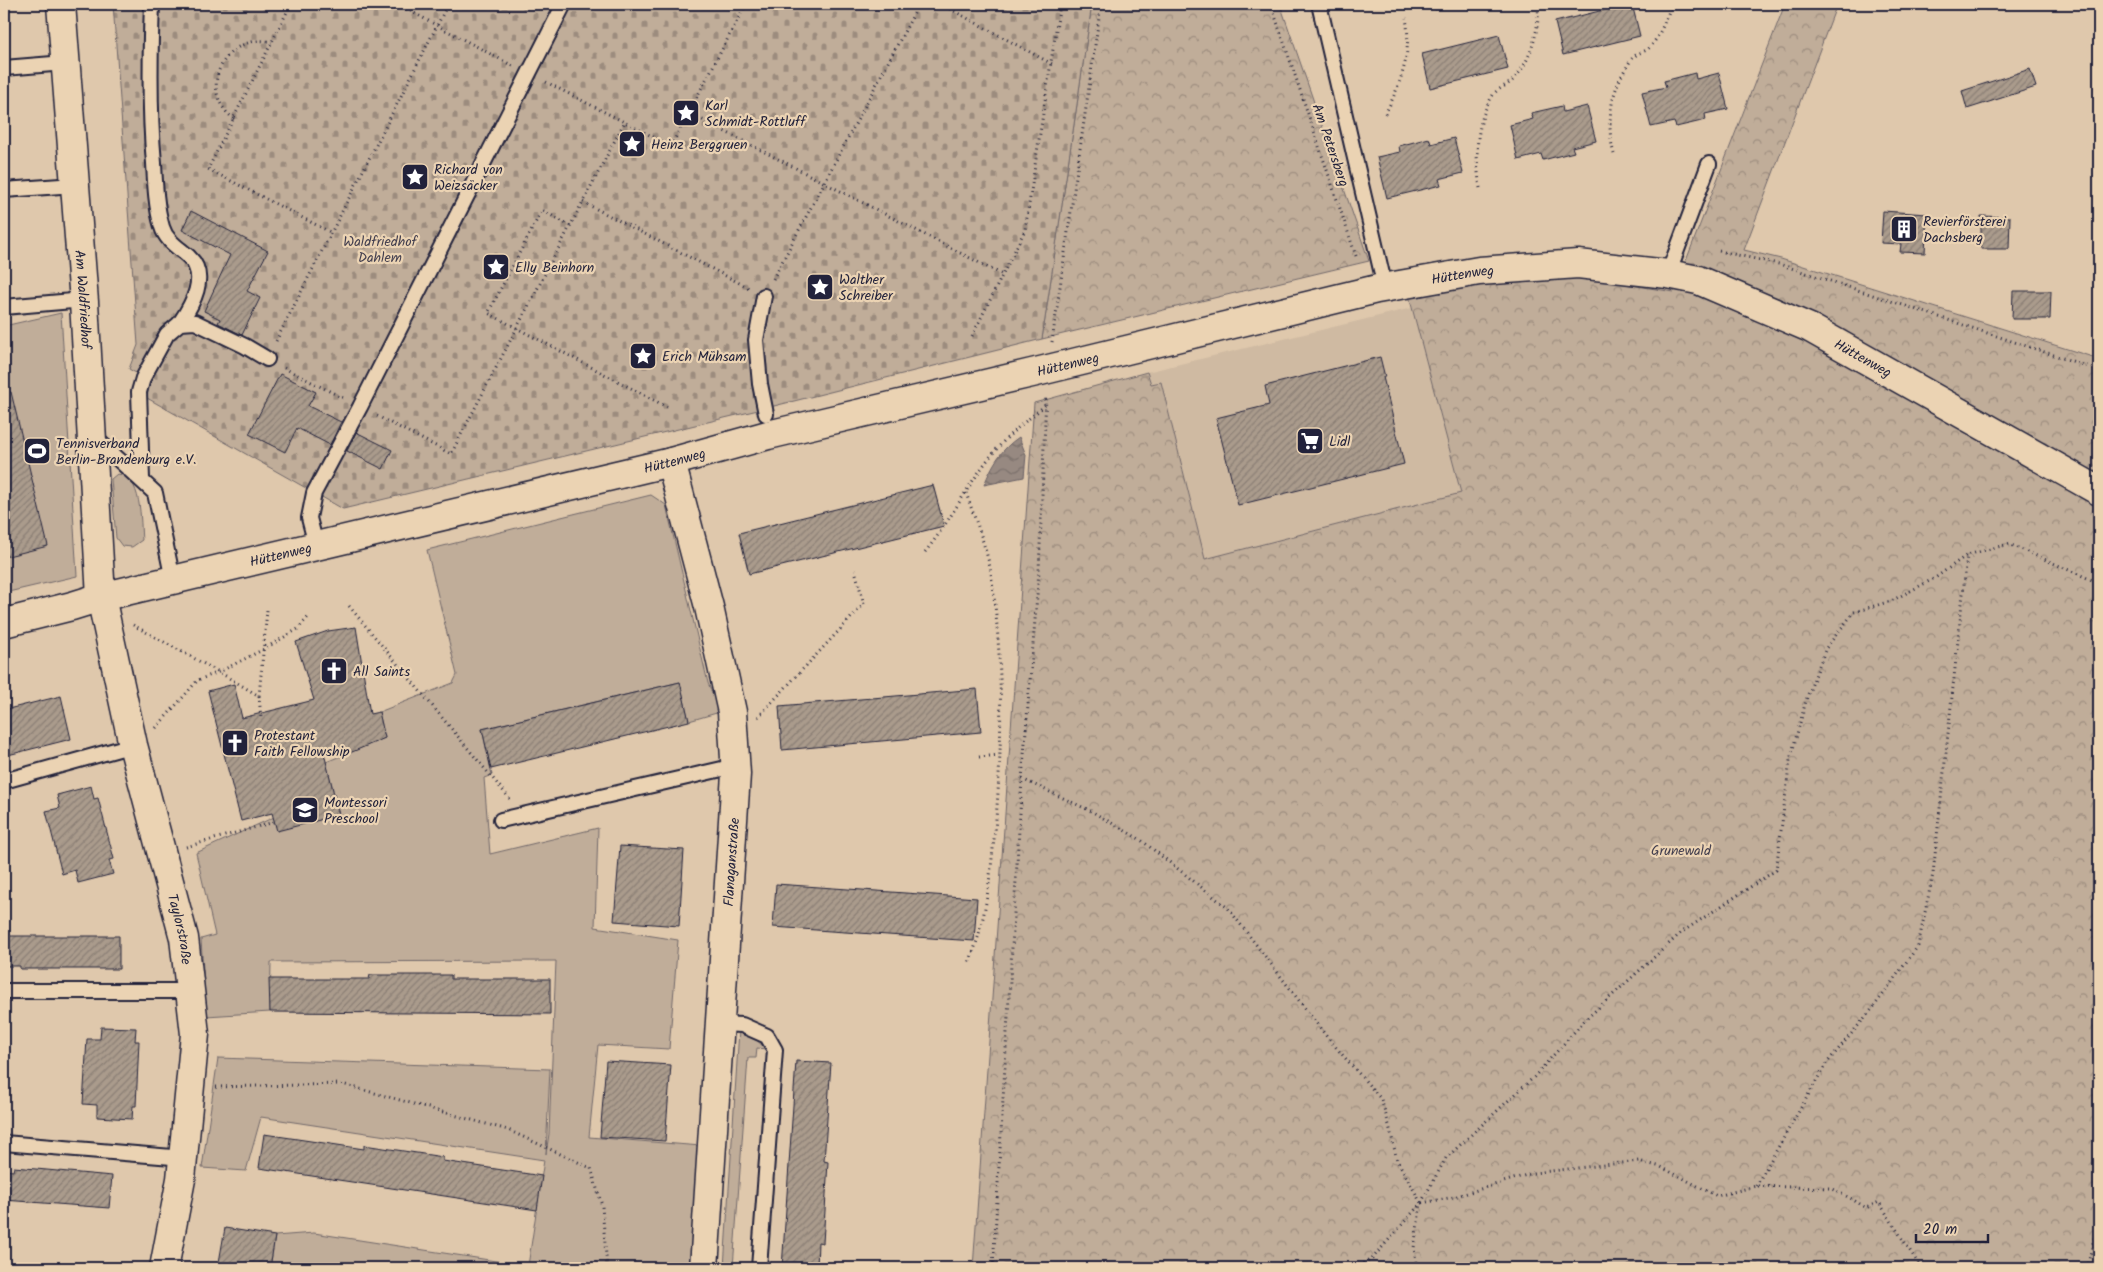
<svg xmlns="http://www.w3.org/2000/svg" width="2103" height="1272" font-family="Kalam,sans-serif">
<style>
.built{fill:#cfbaa2}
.green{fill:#c0ad99;stroke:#71686a}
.forest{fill:url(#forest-crowns);stroke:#71686a}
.cemetery{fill:url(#cemetery-stones);stroke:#71686a}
.water{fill:url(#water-waves);stroke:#686065}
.building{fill:url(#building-hatch);stroke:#22223b}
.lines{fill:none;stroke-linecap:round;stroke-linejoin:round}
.service-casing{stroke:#22223b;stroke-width:18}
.minor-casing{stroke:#22223b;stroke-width:31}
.secondary-casing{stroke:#22223b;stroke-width:31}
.path{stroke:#22223b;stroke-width:3;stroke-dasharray:1 4;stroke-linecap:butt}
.service{stroke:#ebd3b3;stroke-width:14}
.minor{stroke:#ebd3b3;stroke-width:28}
.secondary{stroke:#ebd3b3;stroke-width:28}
.labels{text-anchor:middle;stroke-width:4.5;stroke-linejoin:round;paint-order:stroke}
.poi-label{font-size:14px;fill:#22223b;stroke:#ebd3b3;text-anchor:start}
.street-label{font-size:14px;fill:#22223b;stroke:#ebd3b3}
.park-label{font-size:14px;fill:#423e4e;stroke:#ebd3b3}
</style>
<defs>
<pattern id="forest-crowns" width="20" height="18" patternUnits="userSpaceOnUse" patternTransform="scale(1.25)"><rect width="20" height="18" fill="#c0ad99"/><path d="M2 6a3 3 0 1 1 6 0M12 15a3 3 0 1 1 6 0" fill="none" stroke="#9c8c7e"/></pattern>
<pattern id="cemetery-stones" width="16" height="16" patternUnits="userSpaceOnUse" patternTransform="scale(1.25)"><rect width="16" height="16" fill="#c0ad99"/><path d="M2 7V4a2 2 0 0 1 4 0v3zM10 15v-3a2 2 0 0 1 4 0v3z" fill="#9c8c7e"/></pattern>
<pattern id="water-waves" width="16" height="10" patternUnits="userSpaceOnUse" patternTransform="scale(1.25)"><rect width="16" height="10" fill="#978981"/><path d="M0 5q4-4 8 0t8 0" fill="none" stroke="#7b706b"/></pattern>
<pattern id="building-hatch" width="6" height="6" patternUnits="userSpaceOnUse" patternTransform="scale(1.25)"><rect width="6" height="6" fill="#aa9b8c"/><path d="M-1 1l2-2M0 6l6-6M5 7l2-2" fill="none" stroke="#8a7e74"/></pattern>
</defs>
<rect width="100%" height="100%" fill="#dfc8ac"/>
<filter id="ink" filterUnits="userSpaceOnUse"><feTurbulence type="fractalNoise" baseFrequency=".02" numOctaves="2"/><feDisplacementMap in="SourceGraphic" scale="10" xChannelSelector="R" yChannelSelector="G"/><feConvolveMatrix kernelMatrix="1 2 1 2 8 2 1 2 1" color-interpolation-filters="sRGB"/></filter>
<g filter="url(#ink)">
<polygon class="built" points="1412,308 1461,493 1205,559 1161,382 1151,384 1147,372"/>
<g class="green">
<polygon points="61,313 77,576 4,593 4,326"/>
<path d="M117,474C143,475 140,522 142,540L132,547L122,546L116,538L111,479Z"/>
<polygon points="651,495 666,505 708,683 720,712 689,721 680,682 482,729 492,775 484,778 490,854 598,828 595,927 678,940 669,1049 598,1045 589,1137 701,1146 694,1268 270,1268 275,1236 314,1233 528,1266 544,1160 261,1117 246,1171 202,1168 218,1058 550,1069 546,1154 549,1134 556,961 271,962 270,1012 206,1016 201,939 215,935 196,853 333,790 326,762 385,738 379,712 453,683 457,675 427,550"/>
<polygon points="739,1030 750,1034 766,1049 757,1048 756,1058 748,1058 733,1268 724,1268"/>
</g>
<g class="forest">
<polygon points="1092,4 1280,4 1369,261 1042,339"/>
<polygon points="1785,4 1837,4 1744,250 1781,259 2099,359 2099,1268 973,1268 1034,403 1147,372 1151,384 1161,382 1205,559 1461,493 1409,296 1478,282 1550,278 1594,279 1674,292"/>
</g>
<path class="cemetery" d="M113,4H1092L1042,339L758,410L343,509L147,398C151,376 147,380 129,369L138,345Z"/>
<path class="water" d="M1019,437L1026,455L1024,477L984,485C992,465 1001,449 1019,437Z"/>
<g class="building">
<polygon points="1628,4 1632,4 1640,36 1563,55 1555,22"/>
<polygon points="1499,35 1508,69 1430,88 1422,54"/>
<polygon points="2030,69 2036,87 1967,109 1962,91"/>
<polygon points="1695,73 1696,79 1719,73 1728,109 1705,114 1706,120 1676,127 1674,122 1651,127 1642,92 1666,87 1664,81"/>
<polygon points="1562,106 1563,112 1587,106 1596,141 1572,147 1574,152 1543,160 1541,154 1518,160 1510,125 1533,119 1531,113"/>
<polygon points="1429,138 1431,144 1454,138 1463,173 1439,179 1441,185 1387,198 1377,157 1400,152 1399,146"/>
<polygon points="191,211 268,251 247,291 260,298 242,335 218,323 220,319 204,311 230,255 182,230"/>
<polygon points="1883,211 1927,214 1925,253 1900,252 1901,244 1881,243"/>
<polygon points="1981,216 2010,217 2009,249 1981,249"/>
<polygon points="2013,291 2051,291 2050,319 2012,319"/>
<polygon points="1380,357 1385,377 1383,377 1404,464 1238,505 1216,418 1269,405 1265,386"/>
<polygon points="280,374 316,392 308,406 341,422 330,445 297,428 285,452 249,434"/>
<polygon points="11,392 48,546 4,557 4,393"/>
<polygon points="356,432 392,450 383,469 347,451"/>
<polygon points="933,485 944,526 749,574 739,533"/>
<polygon points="356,627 370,714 379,712 385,738 352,752 340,755 324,753 339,815 277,831 272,813 241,821 208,691 234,684 242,718 314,700 296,642 328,631"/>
<polygon points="680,682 689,721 491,769 482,729"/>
<polygon points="977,689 981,732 782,750 779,706"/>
<polygon points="61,696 71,739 4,756 4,710"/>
<polygon points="91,786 94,799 98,798 114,859 109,860 113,874 78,883 75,870 62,874 46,811 60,808 57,795"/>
<polygon points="620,846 684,850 679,926 614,921"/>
<polygon points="776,884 977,898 974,941 773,927"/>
<polygon points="4,936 119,936 119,969 20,969 20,966 4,966"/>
<polygon points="370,975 451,975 451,979 550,979 550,1014 270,1012 269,979 369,979"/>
<polygon points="101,1027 136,1028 135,1041 139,1041 136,1106 133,1106 132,1119 97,1117 97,1105 83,1104 87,1039 100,1039"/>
<polygon points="606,1061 671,1065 665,1141 600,1137"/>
<polygon points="796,1061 831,1063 824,1161 828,1162 823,1243 818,1242 817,1268 782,1268"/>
<polygon points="264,1134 364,1149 364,1145 443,1157 443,1161 542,1176 537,1210 259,1168"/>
<polygon points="14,1167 112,1176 109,1208 4,1200 4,1170 13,1171"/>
<polygon points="225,1228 275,1236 270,1268 218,1268"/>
</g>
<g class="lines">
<g class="service-casing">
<g id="service">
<path d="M152,4C150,57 149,110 154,163C155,184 156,207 162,227C166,241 179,248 189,257C209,276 192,305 180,323"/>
<polyline points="1319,4 1385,287"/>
<polyline points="4,68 65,63"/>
<polyline points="4,190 75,185"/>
<polyline points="1668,274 1709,164"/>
<polyline points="764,296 756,340 760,384 766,414"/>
<polyline points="4,307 84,300"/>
<polyline points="93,436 155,493 173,580"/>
<polyline points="142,479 139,392 143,378 167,334 180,323 195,322 245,346 267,359"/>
<polyline points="316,545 309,518 314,493 360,407 564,4"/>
<polyline points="4,781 133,745"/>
<polyline points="501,820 735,766"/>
<polyline points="4,991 191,991"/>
<polyline points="720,1024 742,1025 767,1036 775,1050 759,1268"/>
<polyline points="4,1143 184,1158"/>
</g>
</g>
<g class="minor-casing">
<g id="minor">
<path id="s1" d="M61,4L84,302L101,597L133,745L184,938L195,1034L181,1179L164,1268"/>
<polyline points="671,462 709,607 732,712 736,774 704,1268"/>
</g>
</g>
<g class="secondary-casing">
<g id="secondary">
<path id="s2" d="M4,623L72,606L101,597L671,462L768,435L1032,373L1377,289L1479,271L1578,264L1668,274L1698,280L1810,328L2099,491"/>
</g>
</g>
<g class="path">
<polyline points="291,4 208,169 330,232"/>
<polyline points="397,4 513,66"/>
<polyline points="905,4 908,4"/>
<polyline points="941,4 1052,64"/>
<polyline points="1271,4 1357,259"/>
<polyline points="1435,4 1437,11"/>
<polyline points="546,82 671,146 746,4"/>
<polyline points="689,113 1003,275"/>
<path d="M1385,114C1401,84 1412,53 1406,18"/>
<path d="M234,119C195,89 226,32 272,42"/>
<path d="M1614,154C1606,125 1610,94 1626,68C1629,64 1631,58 1635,56C1639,52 1645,52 1649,48C1660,37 1666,18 1672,4"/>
<path d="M1480,188C1475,156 1475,123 1493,95C1499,87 1508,86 1514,79C1531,61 1540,28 1538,4"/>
<polyline points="583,202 749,288"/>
<polyline points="570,226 542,210 488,313 667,407"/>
<polyline points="1719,251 1779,264 2099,370"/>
<polyline points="773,279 919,4"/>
<polyline points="972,336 1025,230 1060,4"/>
<polyline points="276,341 448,4"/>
<polyline points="1052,342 1101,4"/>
<polyline points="284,368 345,399"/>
<polyline points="377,416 451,454 624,123"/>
<path d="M966,493C974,516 987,549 991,573C1004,664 1003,758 993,849C989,888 984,927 969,963"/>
<path d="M925,552C954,517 973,472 1005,440C1017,427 1032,417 1045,405"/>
<polyline points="349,606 510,799"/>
<polyline points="133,625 219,672 259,696 267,610"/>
<polyline points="259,696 261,718"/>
<polyline points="758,717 864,604 855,570"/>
<polyline points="156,728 198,680 219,672 264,649 298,629 309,616"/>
<polyline points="979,757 999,755"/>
<polyline points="1022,779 1091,811 1141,840 1228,908 1327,1037 1381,1099 1389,1125 1397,1160 1421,1203 1414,1248 1417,1268"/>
<polyline points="186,847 274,822"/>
<polyline points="216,1087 342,1084 508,1130 591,1168 602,1206 607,1268"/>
<polyline points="1756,1186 1826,1064 1873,1008 1918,946 1933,874 1967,556"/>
<polyline points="1422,1203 1454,1197 1533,1173 1639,1161 1661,1167 1717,1196 1756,1186 1830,1188 1852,1199 1866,1208 1879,1202 1921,1268"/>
<polyline points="993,1268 1022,779 1039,571 1046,395"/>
<polyline points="1354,1268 1372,1259 1421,1203 1446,1158 1534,1077 1585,1020 1682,932 1776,870 1790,760 1807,697 1826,648 1854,612 1891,601 1935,578 1967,555 2009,544 2099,583"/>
<polyline points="2087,1268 2099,1217"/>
</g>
<use href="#service" class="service"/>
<use href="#minor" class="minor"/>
<use href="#secondary" class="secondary"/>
</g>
</g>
<defs>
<g id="sight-square" transform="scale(1.4375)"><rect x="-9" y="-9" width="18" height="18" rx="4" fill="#22223b" stroke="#ebd3b3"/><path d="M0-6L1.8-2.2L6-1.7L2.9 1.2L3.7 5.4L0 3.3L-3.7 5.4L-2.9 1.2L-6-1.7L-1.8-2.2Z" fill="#fff"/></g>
<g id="building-square" transform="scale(1.4375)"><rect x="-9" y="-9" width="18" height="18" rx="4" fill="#22223b" stroke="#ebd3b3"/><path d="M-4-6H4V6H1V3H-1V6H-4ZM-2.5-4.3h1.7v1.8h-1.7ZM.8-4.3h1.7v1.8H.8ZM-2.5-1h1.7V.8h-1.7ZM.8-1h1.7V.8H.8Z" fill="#fff"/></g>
<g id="supermarket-square" transform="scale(1.4375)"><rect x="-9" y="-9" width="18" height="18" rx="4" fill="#22223b" stroke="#ebd3b3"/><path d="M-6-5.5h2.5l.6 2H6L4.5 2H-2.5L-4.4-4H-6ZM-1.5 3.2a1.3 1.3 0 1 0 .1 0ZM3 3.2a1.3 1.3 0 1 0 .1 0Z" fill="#fff"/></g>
<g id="stadium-square" transform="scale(1.4375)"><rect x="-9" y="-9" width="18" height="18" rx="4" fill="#22223b" stroke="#ebd3b3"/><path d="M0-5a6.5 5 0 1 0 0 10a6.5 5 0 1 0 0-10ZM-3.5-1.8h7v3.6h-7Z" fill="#fff"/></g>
<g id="church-square" transform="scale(1.4375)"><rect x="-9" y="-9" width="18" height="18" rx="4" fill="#22223b" stroke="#ebd3b3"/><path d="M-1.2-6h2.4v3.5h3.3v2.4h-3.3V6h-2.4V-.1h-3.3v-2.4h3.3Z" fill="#fff"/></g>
<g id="school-square" transform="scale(1.4375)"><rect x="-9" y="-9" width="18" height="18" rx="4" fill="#22223b" stroke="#ebd3b3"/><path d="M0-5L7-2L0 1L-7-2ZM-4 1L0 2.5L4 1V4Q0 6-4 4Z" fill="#fff"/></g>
</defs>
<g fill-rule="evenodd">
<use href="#sight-square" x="686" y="113"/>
<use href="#sight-square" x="632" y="144"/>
<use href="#sight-square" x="415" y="177"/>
<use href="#building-square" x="1904" y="229"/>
<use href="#sight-square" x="496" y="267"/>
<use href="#sight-square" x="820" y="287"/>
<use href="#sight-square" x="643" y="356"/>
<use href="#supermarket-square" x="1310" y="441"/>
<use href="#stadium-square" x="37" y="451"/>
<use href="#church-square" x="334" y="671"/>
<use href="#church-square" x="235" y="743"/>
<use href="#school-square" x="305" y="810"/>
</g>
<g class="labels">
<g class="poi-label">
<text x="705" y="110">Karl<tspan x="705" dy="16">Schmidt-Rottluff</tspan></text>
<text x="651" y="149">Heinz Berggruen</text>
<text x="434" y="174">Richard von<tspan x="434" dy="16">Weizsäcker</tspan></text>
<text x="1923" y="226">Revierförsterei<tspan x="1923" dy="16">Dachsberg</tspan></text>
<text x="515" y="272">Elly Beinhorn</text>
<text x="839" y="284">Walther<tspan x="839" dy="16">Schreiber</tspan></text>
<text x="662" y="361">Erich Mühsam</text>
<text x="1329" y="446">Lidl</text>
<text x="56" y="448">Tennisverband<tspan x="56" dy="16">Berlin-Brandenburg e.V.</tspan></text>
<text x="353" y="676">All Saints</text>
<text x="254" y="740">Protestant<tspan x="254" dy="16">Faith Fellowship</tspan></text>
<text x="324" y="807">Montessori<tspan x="324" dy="16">Preschool</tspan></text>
</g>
<g class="street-label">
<text transform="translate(1331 145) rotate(71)" y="5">Am Petersberg</text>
<text dy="5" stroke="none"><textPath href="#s2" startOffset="1500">Hüttenweg</textPath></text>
<text dy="5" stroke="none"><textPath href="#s1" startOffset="296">Am Waldfriedhof</textPath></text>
<text dy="5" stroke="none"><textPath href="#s2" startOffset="1920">Hüttenweg</textPath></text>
<text dy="5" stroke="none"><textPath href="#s2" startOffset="1095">Hüttenweg</textPath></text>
<text dy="5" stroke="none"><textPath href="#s2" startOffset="690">Hüttenweg</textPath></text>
<text dy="5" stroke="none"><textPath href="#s2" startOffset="285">Hüttenweg</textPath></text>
<text transform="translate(731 862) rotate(-86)" y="5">Flanaganstraße</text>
<text dy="5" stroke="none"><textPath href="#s1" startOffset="936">Taylorstraße</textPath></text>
</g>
<g class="park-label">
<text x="380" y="246">Waldfriedhof<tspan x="380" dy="16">Dahlem</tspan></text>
<text x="1681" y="855">Grunewald</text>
</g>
</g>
<rect width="2103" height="1272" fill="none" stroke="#ebd3b3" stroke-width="20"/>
<rect x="10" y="10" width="2083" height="1252" fill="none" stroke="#22223b" stroke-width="2" filter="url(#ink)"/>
<path d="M1916 1234v8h72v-8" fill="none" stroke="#22223b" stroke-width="2.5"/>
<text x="1923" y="1234" font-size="15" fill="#22223b" stroke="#ebd3b3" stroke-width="4" paint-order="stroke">20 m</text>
</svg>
